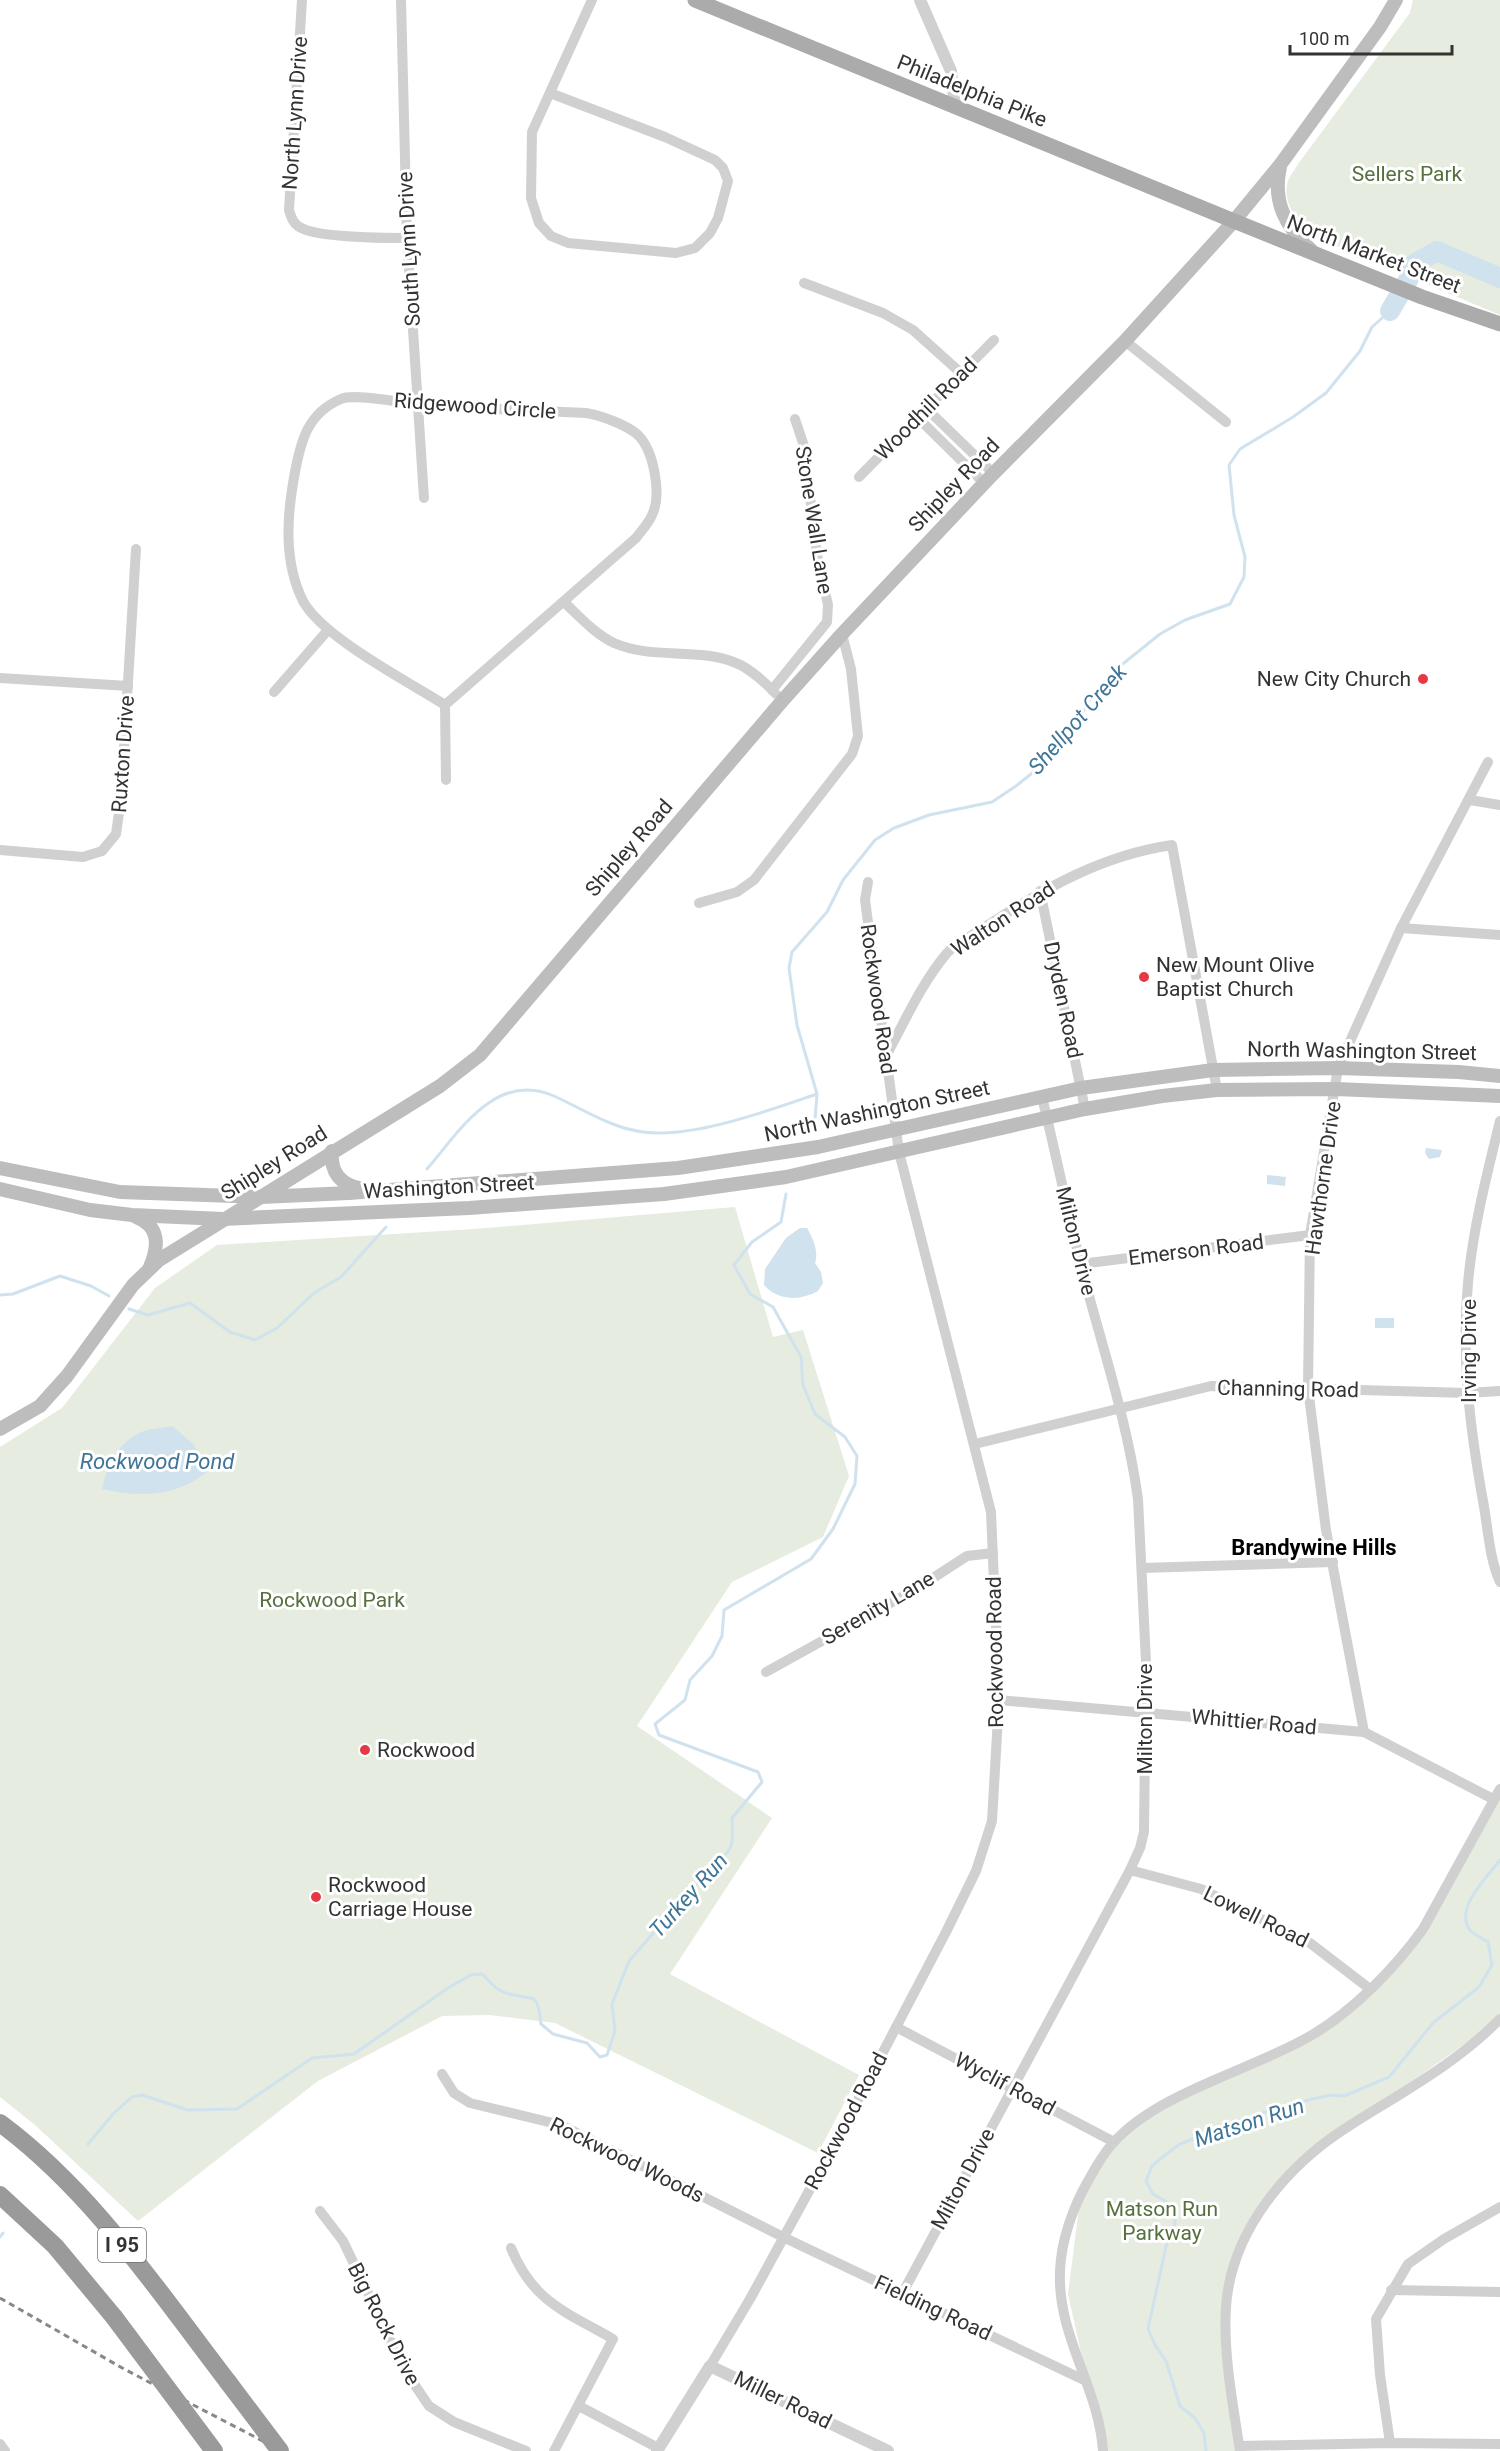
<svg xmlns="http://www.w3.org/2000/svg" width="1500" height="2451" font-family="Roboto,sans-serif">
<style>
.green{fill:#e6ecdf}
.water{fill:#cfe2ee}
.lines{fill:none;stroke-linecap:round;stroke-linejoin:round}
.stream{stroke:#cfe2ee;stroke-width:3}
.river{stroke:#cfe2ee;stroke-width:20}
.minor{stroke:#d0d0d0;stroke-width:10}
.tertiary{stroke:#d0d0d0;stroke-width:12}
.secondary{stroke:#bdbdbd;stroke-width:14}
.primary{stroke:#ababab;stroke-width:15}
.motorway{stroke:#9a9a9a;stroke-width:18}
.rail{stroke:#888;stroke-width:3;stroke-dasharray:6 4.5;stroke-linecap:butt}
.motorway-bridge{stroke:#9a9a9a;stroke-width:18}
.poi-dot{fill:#e63946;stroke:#fff;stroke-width:2}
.labels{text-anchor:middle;stroke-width:6;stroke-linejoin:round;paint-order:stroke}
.shield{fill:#fff;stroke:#707070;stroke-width:1.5}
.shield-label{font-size:20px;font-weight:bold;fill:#333}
.street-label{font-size:21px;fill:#333;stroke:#fff}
.park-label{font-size:21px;fill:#56703f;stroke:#fff}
.poi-label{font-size:21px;fill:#333;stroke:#fff;text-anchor:start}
.water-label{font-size:22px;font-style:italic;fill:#3f7597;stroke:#fff}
.neighbourhood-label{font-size:22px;font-weight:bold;fill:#000;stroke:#fff}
</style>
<rect width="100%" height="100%" fill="#fff"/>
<g class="green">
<path d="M1413,0H1500V315L1317,238C1300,227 1281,203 1288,181C1290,175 1295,170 1298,164L1410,13Z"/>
<polygon points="735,1207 773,1337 803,1330 849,1476 823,1537 732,1582 637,1726 772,1818 670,1974 859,2075 818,2153 555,2023 489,2015 442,2016 318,2081 138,2221 35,2125 0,2097 0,1447 62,1408 155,1288 217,1245 474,1229"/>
<polygon points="1500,1789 1500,2019 1309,2154 1252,2224 1226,2308 1240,2451 1103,2451 1068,2294 1081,2192 1114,2142 1167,2104 1280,2051 1357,2002 1423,1929"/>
</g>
<g class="water">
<polygon points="1426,1148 1442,1150 1440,1157 1429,1159 1425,1153"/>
<polygon points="1267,1175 1286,1177 1285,1186 1267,1184"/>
<path d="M800,1228H807C813,1238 819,1252 815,1263L821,1272L823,1283L818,1291C800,1301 778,1301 764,1285L765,1269L786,1238Z"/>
<rect x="1375" y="1318" width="19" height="10"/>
<path d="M172,1426L192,1443L210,1469C179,1497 141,1498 102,1489C107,1465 118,1441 144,1431C152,1428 163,1428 172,1426Z"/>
</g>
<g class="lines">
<g class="stream">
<polyline points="809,1134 815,1118 817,1095"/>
<path d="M427,1169C459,1132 496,1070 554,1096C583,1109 611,1128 643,1132C692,1139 770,1110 817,1094L797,1025L789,968L792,952L827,912L843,880L875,840L894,828L929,815L992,802L1016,786L1041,766L1079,719L1092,696L1114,671L1160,634L1185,620L1230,604L1244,577L1245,557L1234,515L1229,465L1240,449L1293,417L1326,393L1360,351L1372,327L1390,311"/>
<polyline points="0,1295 13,1294 60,1276 91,1286 109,1296"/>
<polyline points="129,1309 148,1315 190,1303 230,1332 255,1340 277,1328 314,1293 341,1277 386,1227"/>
<path d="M88,2144L114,2113L132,2097L142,2095L188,2110L237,2109L312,2058L354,2054L448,1988L471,1975L482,1974C490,1982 498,1992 509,1994C536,2001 537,1991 541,2024L553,2034L587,2043L600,2057L607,2055L615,2031L612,2004L629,1961L713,1865C735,1850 733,1844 732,1818L762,1782L758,1772L659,1735L655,1724L685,1700L690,1680L712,1656L722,1636L724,1610L811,1559L833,1529L855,1484L857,1456L845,1437L815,1414L803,1385L801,1357L773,1307L750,1294L734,1265L752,1242L781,1222L786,1194"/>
<polyline points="0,2237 3,2233"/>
<path d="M1206,2451L1204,2433L1195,2418L1180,2406L1166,2361L1155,2345L1148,2329L1167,2242C1176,2230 1177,2219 1172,2205L1153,2194L1146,2181L1152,2166L1165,2155L1180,2144L1242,2120L1286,2105L1331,2095L1344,2096L1389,2077L1433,2023L1479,1987L1492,1965L1488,1942C1482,1938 1473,1935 1469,1929C1455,1907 1488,1876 1500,1860"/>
</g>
<polyline class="river" points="1390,311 1411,275 1414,264 1437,251 1500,278"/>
<g class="minor">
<path d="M302,0L289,210C291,216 292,222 298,226C313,238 386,238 407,238"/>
<polyline points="401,0 407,238 424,498"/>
<polyline points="550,93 665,137 715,160 723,168 728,181 718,218 710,233 695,248 676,253 568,243 551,236 539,223 531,198 532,132 592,0"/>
<polyline points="804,283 883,313 913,330 962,374"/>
<polyline points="1125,341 1226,422"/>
<polyline points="927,409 993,473"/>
<polyline points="918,418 984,483"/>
<polyline points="859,477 994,340"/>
<path d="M565,603C580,617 595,634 614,643C653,660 697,647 736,663C749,668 766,683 776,694"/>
<polyline points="0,678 128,686"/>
<polyline points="772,690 827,622 828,605 817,555 804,446 795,419"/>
<polyline points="274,692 328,630"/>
<path d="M445,705L636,538C641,531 649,523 652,515C662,495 654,451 638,435C627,425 600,415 586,413C530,410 474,409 418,404C402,403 354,393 341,399C308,413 301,440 295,472C287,514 283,561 303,601C322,637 409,682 445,705L446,780"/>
<polyline points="1470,800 1500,805"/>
<polyline points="0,850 83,857 102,851 116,834 121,798 136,549"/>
<polyline points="1040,891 1085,1109"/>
<polyline points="699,903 737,892 754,880 852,754 858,736 851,669 842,634"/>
<polyline points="1401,928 1500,935"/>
<path d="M886,1056C905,1021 921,984 947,953C957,942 975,934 988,925C1045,888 1103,855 1172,845L1217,1090"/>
<path d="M1500,1121C1487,1174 1473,1228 1468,1283C1461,1356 1470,1429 1483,1501C1488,1527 1489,1558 1500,1582"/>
<polyline points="1081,1264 1310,1235"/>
<polyline points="975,1444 1211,1386 1467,1393 1500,1391"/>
<polyline points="1142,1568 1333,1562"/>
<polyline points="766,1672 916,1589 967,1556 993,1553"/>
<polyline points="999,1700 1364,1732 1493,1799"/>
<polyline points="1364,1732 1326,1530 1308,1388 1310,1235 1338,1068 1401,928 1488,762"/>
<polyline points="1130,1870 1201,1889 1310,1943 1370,1989"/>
<polyline points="896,2027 1114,2142"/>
<polyline points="442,2074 454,2093 470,2103 561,2125 783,2237 1084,2380"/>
<polyline points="320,2211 343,2241 406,2372 429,2406 454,2422 526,2451"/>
<path d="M511,2248C533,2302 566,2312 613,2339L554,2451"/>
<polyline points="1391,2290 1500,2292"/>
<path d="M902,2294L1130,1870L1140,1848L1144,1832L1146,1662L1138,1499C1128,1426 1105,1355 1086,1285C1070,1223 1057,1159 1042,1097"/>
<polyline points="710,2366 750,2299 839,2136 946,1932 976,1871 992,1821 999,1700 991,1512 899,1152 865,900 868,882"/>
<polyline points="579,2406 658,2448"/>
<polyline points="1390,2443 1380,2375 1376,2319 1408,2264 1444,2239 1500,2207"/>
<polyline points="0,2444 5,2451"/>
<polyline points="1240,2446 1390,2443 1500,2444"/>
<path d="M1103,2451C1099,2388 1057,2336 1060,2271C1061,2241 1073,2207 1088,2181C1095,2168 1103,2154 1113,2143C1160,2091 1251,2071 1312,2035C1354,2010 1394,1969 1423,1929L1500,1789"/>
<path d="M1240,2451C1233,2405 1223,2353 1226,2307C1231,2231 1287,2165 1349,2126C1401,2093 1456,2064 1500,2019"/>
</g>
<g class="tertiary">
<polyline points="920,0 951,71 955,106"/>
<polyline points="657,2451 710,2366 888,2451"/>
</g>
<g class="secondary">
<path d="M1280,167C1272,202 1286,227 1311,250"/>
<path d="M332,1151C330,1173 341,1185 362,1189"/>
<polyline points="0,1168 120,1192 261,1197 349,1193 678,1168 818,1147 1081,1088 1213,1070 1338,1068 1459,1072 1500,1076"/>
<polyline points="0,1189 90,1210 132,1215 223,1219 469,1208 664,1194 786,1177 1085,1109 1162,1096 1217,1090 1336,1089 1500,1096"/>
<path d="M136,1217C160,1226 159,1246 150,1267"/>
<polyline points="0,1429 40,1406 67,1376 133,1285 159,1260 440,1086 480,1055 783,700 842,634 991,476 1125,341 1234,221 1280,165 1380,27 1396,0"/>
</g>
<polyline class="primary" points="695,0 1234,221 1422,297 1500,324"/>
<g class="motorway">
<path d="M0,2123C93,2192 158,2291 228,2382"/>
<polyline points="0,2195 55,2246 114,2317"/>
</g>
<polyline class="rail" points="0,2298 124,2369 282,2451"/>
<g class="motorway-bridge">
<polyline points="114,2317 214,2451"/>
<polyline points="228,2382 280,2451"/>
</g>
</g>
<g class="poi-dot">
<circle cx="1423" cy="679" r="6"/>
<circle cx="1144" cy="977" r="6"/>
<circle cx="365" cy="1750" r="6"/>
<circle cx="316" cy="1897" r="6"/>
</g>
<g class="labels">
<rect class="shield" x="98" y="2228" width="48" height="34" rx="4.5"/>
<g class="shield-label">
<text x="122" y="2252">I 95</text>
</g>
<g class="street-label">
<text transform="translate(972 91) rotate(22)" y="7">Philadelphia Pike</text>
<text transform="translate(295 113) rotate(-86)" y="7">North Lynn Drive</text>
<text transform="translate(409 249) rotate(-93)" y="7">South Lynn Drive</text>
<text transform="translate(1374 254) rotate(21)" y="7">North Market Street</text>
<text transform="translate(475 406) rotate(4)" y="7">Ridgewood Circle</text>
<text transform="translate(926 409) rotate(-45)" y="7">Woodhill Road</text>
<text transform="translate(954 485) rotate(-46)" y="7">Shipley Road</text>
<text transform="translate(814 520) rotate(81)" y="7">Stone Wall Lane</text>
<text transform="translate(123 754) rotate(-86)" y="7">Ruxton Drive</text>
<text transform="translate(629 848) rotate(-49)" y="7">Shipley Road</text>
<text transform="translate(1003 919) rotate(-33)" y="7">Walton Road</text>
<text transform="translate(878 999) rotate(82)" y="7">Rockwood Road</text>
<text transform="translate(1063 1000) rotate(78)" y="7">Dryden Road</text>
<text transform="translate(1362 1051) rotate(1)" y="7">North Washington Street</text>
<text transform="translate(877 1111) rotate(-12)" y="7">North Washington Street</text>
<text transform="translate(274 1163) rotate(-32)" y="7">Shipley Road</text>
<text transform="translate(1323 1178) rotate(-82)" y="7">Hawthorne Drive</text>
<text transform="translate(449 1187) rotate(-3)" y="7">Washington Street</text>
<text transform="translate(1076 1241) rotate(76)" y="7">Milton Drive</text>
<text transform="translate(1196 1250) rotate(-7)" y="7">Emerson Road</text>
<text transform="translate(1469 1351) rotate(-90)" y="7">Irving Drive</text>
<text transform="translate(1288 1389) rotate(1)" y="7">Channing Road</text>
<text transform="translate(878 1608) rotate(-30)" y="7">Serenity Lane</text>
<text transform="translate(995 1652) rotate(-91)" y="7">Rockwood Road</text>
<text transform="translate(1145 1719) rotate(-90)" y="7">Milton Drive</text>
<text transform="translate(1254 1722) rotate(5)" y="7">Whittier Road</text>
<text transform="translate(1256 1917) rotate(26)" y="7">Lowell Road</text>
<text transform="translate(1005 2084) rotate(28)" y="7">Wyclif Road</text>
<text transform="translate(846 2121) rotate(-62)" y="7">Rockwood Road</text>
<text transform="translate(627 2160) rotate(26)" y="7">Rockwood Woods</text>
<text transform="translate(963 2179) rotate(-62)" y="7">Milton Drive</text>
<text transform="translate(933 2308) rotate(25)" y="7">Fielding Road</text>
<text transform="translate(384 2324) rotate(63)" y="7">Big Rock Drive</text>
<text transform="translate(783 2400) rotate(26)" y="7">Miller Road</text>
</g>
<g class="park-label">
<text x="1407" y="181">Sellers Park</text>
<text x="332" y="1607">Rockwood Park</text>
<text x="1162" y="2216">Matson Run<tspan x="1162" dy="24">Parkway</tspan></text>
</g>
<g class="poi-label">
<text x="1411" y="686" text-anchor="end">New City Church</text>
<text x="1156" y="972">New Mount Olive<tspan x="1156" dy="24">Baptist Church</tspan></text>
<text x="377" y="1757">Rockwood</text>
<text x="328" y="1892">Rockwood<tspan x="328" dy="24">Carriage House</tspan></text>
</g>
<g class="water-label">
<text transform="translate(1077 719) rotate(-49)" y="8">Shellpot Creek</text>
<text x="157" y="1469">Rockwood Pond</text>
<text transform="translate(688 1895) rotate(-48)" y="8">Turkey Run</text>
<text transform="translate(1249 2122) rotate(-18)" y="8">Matson Run</text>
</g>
<g class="neighbourhood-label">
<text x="1314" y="1555">Brandywine Hills</text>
</g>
</g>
<path d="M1290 45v9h162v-9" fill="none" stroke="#333333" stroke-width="3"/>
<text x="1299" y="45" font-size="18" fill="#333333" stroke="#ffffff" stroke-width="4.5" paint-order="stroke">100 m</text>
</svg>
